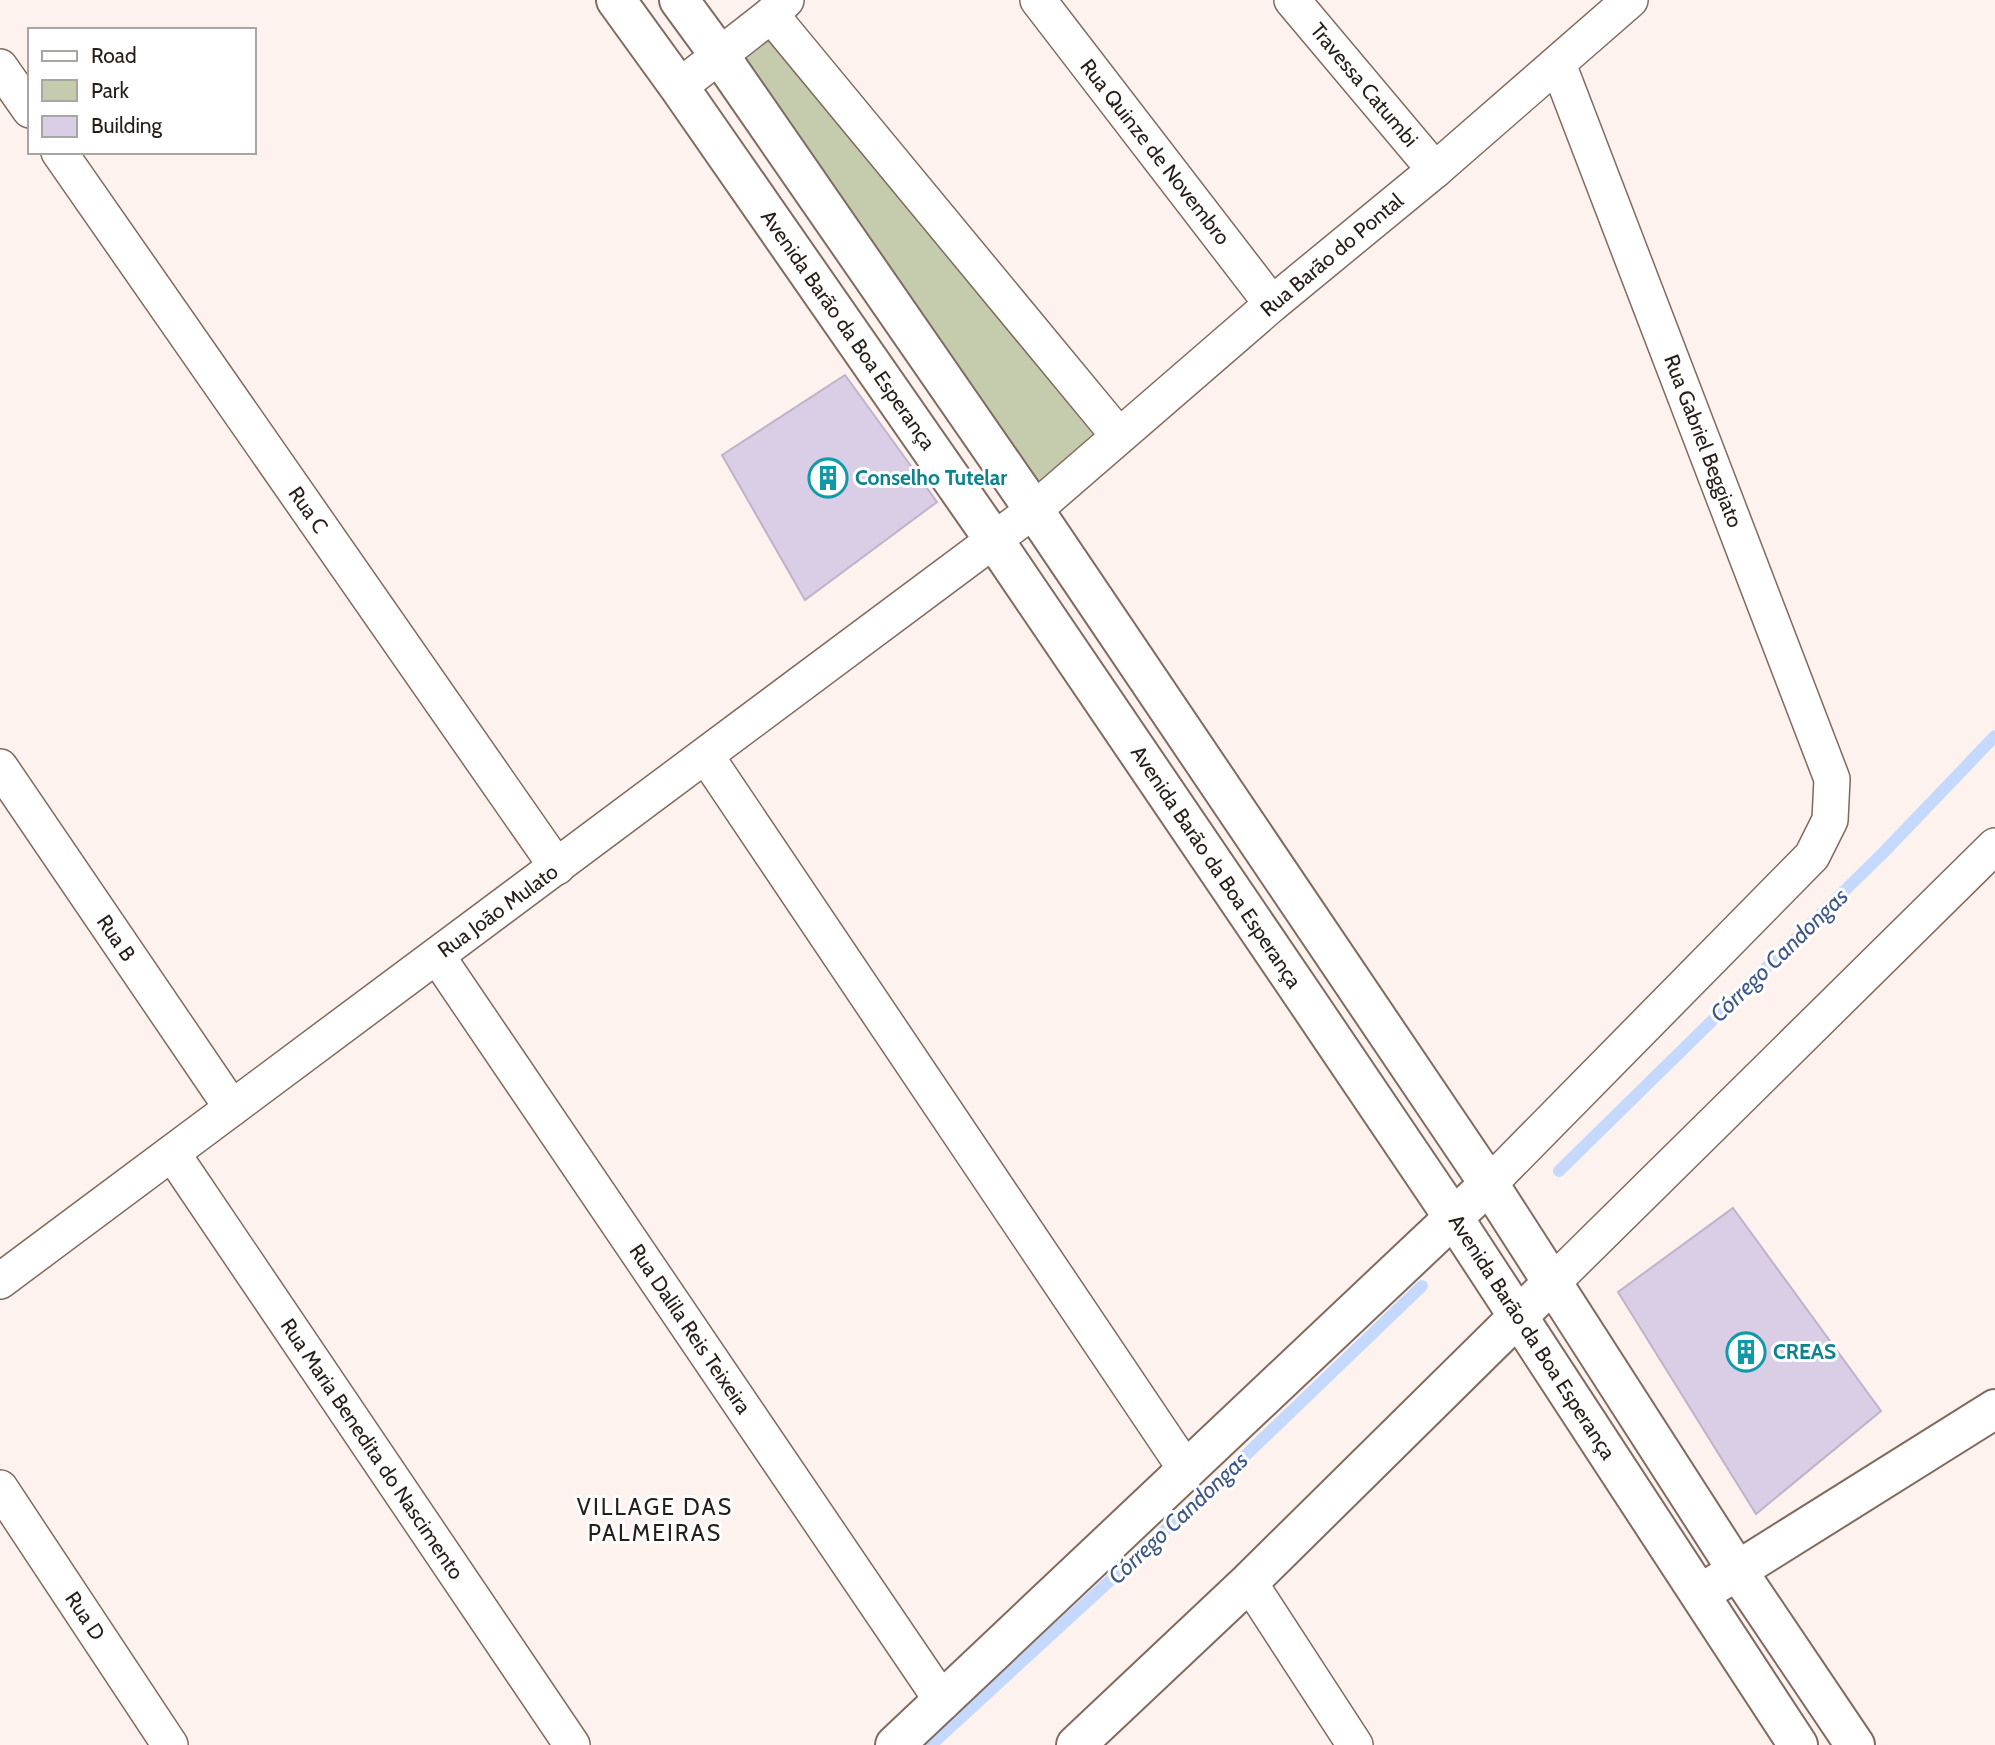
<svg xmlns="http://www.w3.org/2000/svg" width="1995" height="1745" font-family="Cabin,sans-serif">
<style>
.green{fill:#c4ccad}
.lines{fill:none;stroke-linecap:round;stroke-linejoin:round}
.stream{stroke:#c5d9ff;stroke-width:12}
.building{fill:#d9cee5;stroke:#beb3ca;stroke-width:2}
.minor-casing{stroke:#816a5f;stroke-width:38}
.tertiary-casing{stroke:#816a5f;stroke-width:42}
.secondary-casing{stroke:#816a5f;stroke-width:42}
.minor{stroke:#fff;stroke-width:35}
.tertiary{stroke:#fff;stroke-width:38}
.secondary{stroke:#fff;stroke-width:38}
.labels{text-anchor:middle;stroke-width:6;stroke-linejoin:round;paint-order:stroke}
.street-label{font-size:21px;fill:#271e19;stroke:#fff}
.culture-label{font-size:21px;font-weight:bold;fill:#0d838f;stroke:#fff;text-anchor:start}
.water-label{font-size:23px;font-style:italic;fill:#3e5788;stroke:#fff}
.neighbourhood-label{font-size:23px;letter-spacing:2px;fill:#271e19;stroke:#fff}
</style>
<rect width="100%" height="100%" fill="#fdf2ed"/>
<polygon class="green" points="772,19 1099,439 1032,499 727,53"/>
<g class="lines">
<g class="stream">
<polyline points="1559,1171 1884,852 1995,736"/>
<polyline points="931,1745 1225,1475 1422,1286"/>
</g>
</g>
<g class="building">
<polygon points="845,375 937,502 805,600 722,455"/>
<polygon points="1733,1208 1881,1411 1756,1514 1618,1292"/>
</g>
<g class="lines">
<g class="minor-casing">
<g id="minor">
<polyline points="1038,0 1272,304"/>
<polyline points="1292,0 1435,170"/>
<polyline points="771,15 1119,436"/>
<polyline points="0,67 30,110"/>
<polyline points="679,87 771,15 786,0"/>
<polyline points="59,152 557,867"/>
<polyline points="706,756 1187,1471"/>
<polyline points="0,767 232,1108"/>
<polyline points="437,956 943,1702"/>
<polyline points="172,1153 572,1745"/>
<polyline points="1489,1184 1812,856 1830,820 1832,779 1558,64"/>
<polyline points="0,1281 1034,510 1272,304 1435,170 1630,0"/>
<polyline points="1554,1281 1995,846"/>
<polyline points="0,1488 170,1745"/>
<polyline points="1249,1582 1355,1745"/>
</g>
</g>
<g class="tertiary-casing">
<g id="tertiary">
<polyline points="1700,1594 1995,1409"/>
<polyline points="895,1745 1489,1184"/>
<polyline points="1076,1745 1249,1582 1554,1281"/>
</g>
</g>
<g class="secondary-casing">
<g id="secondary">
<polyline points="616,0 679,87 994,540 1305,998 1453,1217 1798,1745"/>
<polyline points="679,0 720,56 1034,510 1489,1184 1737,1570 1855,1745"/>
</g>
</g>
<use href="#minor" class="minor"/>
<use href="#tertiary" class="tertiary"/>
<use href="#secondary" class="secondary"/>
</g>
<defs>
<g id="building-ring" transform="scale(2.0125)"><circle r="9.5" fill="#fff" stroke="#0f9aa8" stroke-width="1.5"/><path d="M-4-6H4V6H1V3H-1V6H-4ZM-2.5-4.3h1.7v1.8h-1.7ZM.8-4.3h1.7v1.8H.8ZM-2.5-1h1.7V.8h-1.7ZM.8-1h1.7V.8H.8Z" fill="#0f9aa8"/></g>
</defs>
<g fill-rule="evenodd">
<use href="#building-ring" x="828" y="478"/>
<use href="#building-ring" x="1746" y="1352"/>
</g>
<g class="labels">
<g class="street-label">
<text transform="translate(1364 85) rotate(50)" y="7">Travessa Catumbi</text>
<text transform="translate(1155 152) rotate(52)" y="7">Rua Quinze de Novembro</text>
<text transform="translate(1332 255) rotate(-40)" y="7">Rua Barão do Pontal</text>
<text transform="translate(848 330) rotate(55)" y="7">Avenida Barão da Boa Esperança</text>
<text transform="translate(1703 441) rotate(69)" y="7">Rua Gabriel Beggiato</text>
<text transform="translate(308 510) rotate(55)" y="7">Rua C</text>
<text transform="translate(1216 867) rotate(56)" y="7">Avenida Barão da Boa Esperança</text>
<text transform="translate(498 911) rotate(-36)" y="7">Rua João Mulato</text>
<text transform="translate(116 938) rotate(56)" y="7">Rua B</text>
<text transform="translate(690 1329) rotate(56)" y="7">Rua Dalila Reis Teixeira</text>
<text transform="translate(1532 1337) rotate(57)" y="7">Avenida Barão da Boa Esperança</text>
<text transform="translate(372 1449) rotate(56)" y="7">Rua Maria Benedita do Nascimento</text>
<text transform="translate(85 1616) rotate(56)" y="7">Rua D</text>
</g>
<g class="culture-label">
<text x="855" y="485">Conselho Tutelar</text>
<text x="1773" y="1359">CREAS</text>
</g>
<g class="water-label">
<text transform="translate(1779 955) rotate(-44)" y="8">Córrego Candongas</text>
<text transform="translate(1178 1518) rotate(-43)" y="8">Córrego Candongas</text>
</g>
<g class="neighbourhood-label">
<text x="655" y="1515">VILLAGE DAS<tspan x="655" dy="26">PALMEIRAS</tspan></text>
</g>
</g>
<rect x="28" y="28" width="228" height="126" fill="#ffffff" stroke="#a9a5a3" stroke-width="2"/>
<rect x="42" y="51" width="35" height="10" fill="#ffffff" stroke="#a9a5a3" stroke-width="2"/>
<text x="91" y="63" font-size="21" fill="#271e19">Road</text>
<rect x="42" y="80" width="35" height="21" fill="#c4ccad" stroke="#a9a5a3" stroke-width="2"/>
<text x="91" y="98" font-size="21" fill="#271e19">Park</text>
<rect x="42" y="116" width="35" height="21" fill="#d9cee5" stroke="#a9a5a3" stroke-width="2"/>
<text x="91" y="133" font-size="21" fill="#271e19">Building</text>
</svg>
